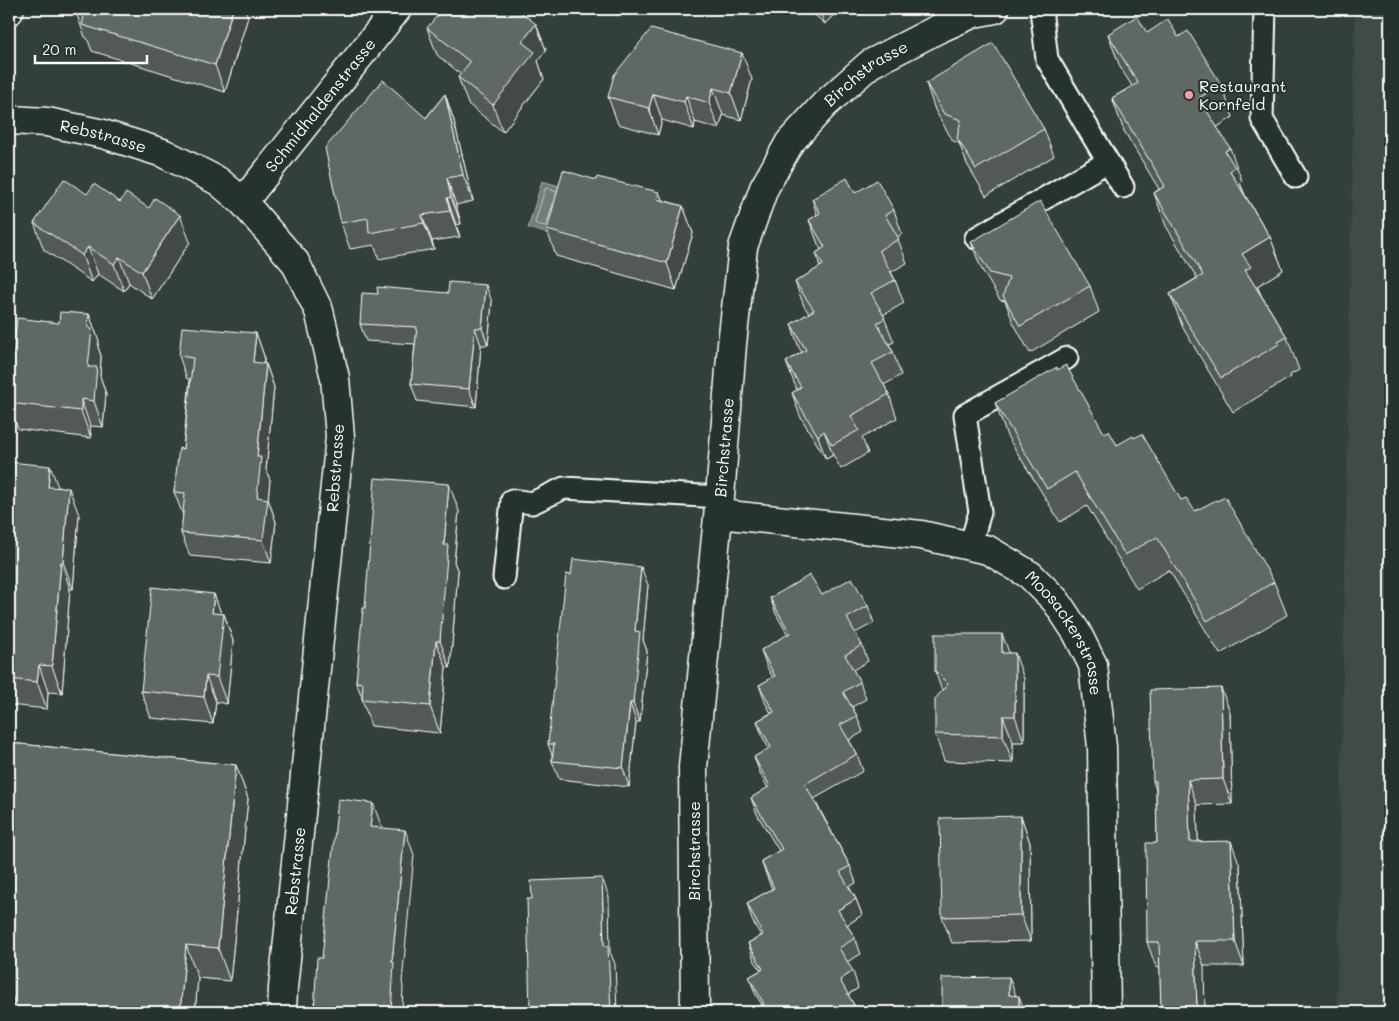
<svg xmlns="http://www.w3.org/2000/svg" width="1399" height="1021" font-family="Mali,sans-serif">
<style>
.built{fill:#404c47}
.water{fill:#737b78;stroke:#abb0ae}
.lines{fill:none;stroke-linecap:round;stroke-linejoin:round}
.shore{stroke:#c7cac9;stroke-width:1}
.lane-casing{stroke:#fff;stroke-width:25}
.street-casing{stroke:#fff;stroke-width:31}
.lane{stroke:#26332d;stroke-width:21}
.street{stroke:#26332d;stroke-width:28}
.wall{fill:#525a56;stroke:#fff}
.shaded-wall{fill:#424a46;stroke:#fff}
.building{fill:#5f6964;stroke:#fff}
.poi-dot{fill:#ff9aa2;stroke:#26332d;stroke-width:2}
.labels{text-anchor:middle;stroke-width:4;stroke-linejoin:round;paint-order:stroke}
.street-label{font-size:16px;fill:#fff;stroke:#26332d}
.poi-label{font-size:16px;fill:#fff;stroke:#26332d;text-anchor:start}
</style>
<rect width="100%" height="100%" fill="#333f3a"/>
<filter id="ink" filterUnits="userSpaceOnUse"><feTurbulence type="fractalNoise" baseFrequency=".02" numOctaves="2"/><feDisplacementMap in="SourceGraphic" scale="10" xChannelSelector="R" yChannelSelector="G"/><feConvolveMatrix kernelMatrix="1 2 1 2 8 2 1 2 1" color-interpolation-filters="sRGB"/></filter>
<g filter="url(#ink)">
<polygon class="built" points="1355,9 1390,9 1390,1012 1337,1012"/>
<polygon class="water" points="542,181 563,187 549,234 528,228"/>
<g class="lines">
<polyline class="shore" points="553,204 546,226 536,224 535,222 545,189 547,188 556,192"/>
<g class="lane-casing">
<g id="lane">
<polyline points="1041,9 1047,59 1123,187"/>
<polyline points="1265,9 1262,119 1296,177"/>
<polyline points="976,238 1107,162"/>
<polyline points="970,546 980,512 965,415 1067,358"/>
<polyline points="504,578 512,500 532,503 564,488 720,497"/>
</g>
</g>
<g class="street-casing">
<g id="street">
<polyline points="9,11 9,9"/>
<path id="s1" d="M9,120L47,122L103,134L163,153L218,181L243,202L295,262L319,311L335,378L340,437L283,988L282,1012"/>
<path id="s2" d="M243,202L397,9"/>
<path id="s3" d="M719,514L921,535L988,550L1030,575L1056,601L1077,633L1093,665L1102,747L1106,1012"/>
<path id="s4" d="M695,1012L693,767L720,497L732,344L743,247L764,188L790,142L825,104L870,64L938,29L974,13L995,9"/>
</g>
</g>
<use href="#lane" class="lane"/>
<use href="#street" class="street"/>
</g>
<g class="wall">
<polygon points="808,9 839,9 825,24"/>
<polygon points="75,10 248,17 225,92 92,51 87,38 85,37"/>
<polygon points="536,24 546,50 538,61 544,79 503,132 468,104 458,77 461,74 437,55 427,28"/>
<polygon points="1147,33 1178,37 1233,117 1217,127 1242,181 1240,183 1245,195 1270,237 1283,270 1257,286 1261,295 1287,337 1299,370 1290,375 1291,377 1233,412 1183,328 1170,294 1197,278 1166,226 1154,193 1159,189 1124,131 1112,98 1132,86 1120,67 1108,34"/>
<polygon points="752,79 741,120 723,115 719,129 695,122 694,129 662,120 658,135 618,124 608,97"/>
<polygon points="926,83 1044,129 1054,156 986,196 967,164 959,143 953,141 935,110"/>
<polygon points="445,94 454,121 473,201 456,205 461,224 456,225 460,237 432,241 434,249 379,259 374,245 350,249 341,223"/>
<polygon points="659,192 662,200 683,206 693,233 676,290 556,256 547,230"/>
<polygon points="855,193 894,210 902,234 897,237 907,263 891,272 895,280 904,303 883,315 894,342 889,344 893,352 901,375 884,385 889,394 897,418 862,438 868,453 841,469 833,455 826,459 800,416 792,393 797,390 795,385 786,362 802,352 799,348 791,324 809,313 804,306 795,282 820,267 816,253 821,250 818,244 809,220 817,215 812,199"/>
<polygon points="87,194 120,202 190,242 152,299 129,283 124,291 98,274 92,282 44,250 34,223"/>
<polygon points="971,242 1090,286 1099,312 1030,353 1013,322 1005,301 1000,300 981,268"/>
<polygon points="492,302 488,345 481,345 476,407 417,401 411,384 415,344 366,341 360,324"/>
<polygon points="89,314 99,341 98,347 101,356 100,376 106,394 103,427 90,426 91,438 18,429 9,405 9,396 59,323"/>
<polygon points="256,333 264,356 264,364 266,364 274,387 266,470 270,480 268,499 276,522 271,563 190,556 181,533 183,515 174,492 183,449 190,379 187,379 179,356"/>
<polygon points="1057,369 1104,433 1274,582 1287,615 1220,654 1169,570 1137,589 1087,506 1060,522 1007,436 995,403"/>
<polygon points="9,462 79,515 73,589 70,589 62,693 48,692 47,709 9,705"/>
<polygon points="459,511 454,562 458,572 450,668 446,667 440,733 371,726 362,699 362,697 356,682 365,608"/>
<polygon points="648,585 643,640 647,651 640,722 636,722 629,787 559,779 552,761 552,755 548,744"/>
<polygon points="214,594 221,614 224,614 233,641 227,704 216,702 213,724 151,718 141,691"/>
<polygon points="822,595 868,606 874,623 855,633 862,645 868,661 853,670 860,682 866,699 852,707 857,716 863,732 849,740 857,754 863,771 814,799 850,866 856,883 849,887 856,899 862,915 847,925 855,938 861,954 847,962 858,988 848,995 854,1005 856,1012 752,1012 762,1005 755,993 749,977 761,970 754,960 748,943 761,936 752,920 747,903 772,889 767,877 761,861 779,851 757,814 751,798 768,788 760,773 754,757 769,749 763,738 757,721 771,713 765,702 759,685 773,678 767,667 761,650 788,635 776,614 770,598"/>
<polygon points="1009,653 1024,679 1024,742 1013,742 1013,763 944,761 935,734 942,691 935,671"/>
<polygon points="1230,712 1232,804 1197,805 1198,842 1240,866 1244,966 1204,966 1161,1011 1160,967 1156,967 1147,942 1157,843 1156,790 1153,781"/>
<polygon points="9,743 236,765 248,799 230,981 198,978 195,1012 9,1012"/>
<polygon points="1021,816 1030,843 1031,941 952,943 942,917"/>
</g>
<g class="shaded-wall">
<polygon points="233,9 245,9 248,17 225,92 215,65"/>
<polygon points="819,9 839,9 825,24"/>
<polygon points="536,24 546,50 538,61 544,79 503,132 493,105 522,42"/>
<polygon points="742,53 752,79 741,120 731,93"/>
<polygon points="1221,84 1233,117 1211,131 1199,98"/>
<polygon points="713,88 723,115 719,129 709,103"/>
<polygon points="445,94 454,121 473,201 463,175"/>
<polygon points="653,94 662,120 658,135 649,108"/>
<polygon points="686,96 695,122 694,129 684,102"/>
<polygon points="1230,148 1242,181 1240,183 1247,201 1230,171 1225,151"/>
<polygon points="447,178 456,205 461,224 451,197"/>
<polygon points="659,192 669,218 657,199"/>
<polygon points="447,198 460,237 450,211"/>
<polygon points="683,206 693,233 676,290 667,263"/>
<polygon points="180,215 190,242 152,299 142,272"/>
<polygon points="422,215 432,241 434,249 424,223"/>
<polygon points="1270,237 1283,270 1257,286 1263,300 1245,270 1242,254"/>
<polygon points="88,247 98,274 92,282 82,255"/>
<polygon points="119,257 129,283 124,291 114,264"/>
<polygon points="486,285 492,302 488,345 482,328"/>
<polygon points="89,314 99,341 98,347 101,356 100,376 106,394 103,427 94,401 88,367 88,328"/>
<polygon points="475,328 481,345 476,407 469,389"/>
<polygon points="256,333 264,356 262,385 253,362"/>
<polygon points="266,364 274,387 266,470 270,480 268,499 276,522 271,563 263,540 257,497 257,457"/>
<polygon points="81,399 90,426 91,438 81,411"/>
<polygon points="824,431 833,455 826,459 818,436"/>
<polygon points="50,466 60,492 48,487"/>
<polygon points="449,484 459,511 454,562 458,572 450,668 440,641 444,545"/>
<polygon points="69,488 79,515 73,589 63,562"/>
<polygon points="61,562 70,589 62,693 52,666"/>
<polygon points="641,567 648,585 643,640 647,651 640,722 633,703 635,631"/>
<polygon points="214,594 223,619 224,614 233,641 227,704 217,677 212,613"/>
<polygon points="1002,634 1012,660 1002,653"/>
<polygon points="436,641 446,667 440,733 430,706"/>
<polygon points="1015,653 1024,679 1024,742 1015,716"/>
<polygon points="39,665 48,692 47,709 37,682"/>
<polygon points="206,676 216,702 213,724 204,697"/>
<polygon points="1221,688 1230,712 1232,804 1223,779"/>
<polygon points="630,703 636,722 629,787 623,768"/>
<polygon points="1003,716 1013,742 1013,763 1003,736"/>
<polygon points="236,765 248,799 230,981 218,948"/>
<polygon points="1188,780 1197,805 1199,867 1190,842"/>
<polygon points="373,803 382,828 379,851 370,827"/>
<polygon points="1021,816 1030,843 1031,941 1021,915"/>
<polygon points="405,830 414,855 402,982 403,986 402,1012 391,1012 392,962"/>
<polygon points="1231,841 1240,866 1244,966 1235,941"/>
<polygon points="602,878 609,897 610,952 615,964 617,1012 611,1012 604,946"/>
<polygon points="856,899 862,915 844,927 838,910"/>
<polygon points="1195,941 1204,966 1205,1012 1197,1011"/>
<polygon points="186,945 198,978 195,1012 180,1012"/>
<polygon points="853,971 858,988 846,996 840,980"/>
<polygon points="1009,977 1019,1004 1009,995"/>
<polygon points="1019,996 1025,1012 1019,1012"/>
</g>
<g class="building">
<polygon points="75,9 233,9 215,65 82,25 84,17 75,10"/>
<polygon points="443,9 517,9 536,24 522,42 535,52 493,105 458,77 470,62 427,28"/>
<polygon points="1137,16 1147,33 1168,19 1178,37 1188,31 1221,84 1199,98 1230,148 1225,151 1235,167 1230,171 1270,237 1242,254 1251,267 1245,270 1287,337 1278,342 1279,344 1221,378 1170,294 1203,275 1154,193 1165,186 1112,98 1138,83 1108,34"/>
<polygon points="651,29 742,53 731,93 713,88 709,103 686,96 684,102 653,94 649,108 608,97 614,75"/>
<polygon points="993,43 1044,129 976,169 957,138 961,120 944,114 926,83"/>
<polygon points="383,80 426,118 445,94 463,175 447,178 451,197 447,198 450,211 422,215 424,223 369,233 368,218 341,223 325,148"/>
<polygon points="563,170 596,180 597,177 659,192 657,199 683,206 667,263 547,230"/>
<polygon points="847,178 855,193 877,180 894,210 885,215 899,239 879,250 895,280 871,293 885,318 877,323 893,352 872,363 889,394 851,416 859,430 832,445 824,431 818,436 792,393 801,387 786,362 806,350 791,324 814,310 795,282 823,265 816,253 825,247 809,220 820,213 812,199"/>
<polygon points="64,179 87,194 94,184 120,202 126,193 149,208 155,198 180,215 142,272 119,257 114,264 88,247 82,255 34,223"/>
<polygon points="1040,201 1090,286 1020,326 1003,296 1009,278 990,273 971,242"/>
<polygon points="449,282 486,285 482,328 475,328 469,389 411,384 417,327 360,324 362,293 378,294 377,287 448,293"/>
<polygon points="60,312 89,314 88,328 92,329 88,367 97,367 94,401 81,399 81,411 9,403 9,396 17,318 59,323"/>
<polygon points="182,327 256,333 253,362 266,364 257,457 261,457 257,497 268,499 263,540 181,533 185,493 174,492 179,448 183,449 193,358 179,356"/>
<polygon points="1066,365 1104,433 1109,431 1117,445 1133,436 1134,438 1142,434 1181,500 1186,498 1195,511 1216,500 1217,501 1225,497 1274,582 1207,621 1157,537 1125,555 1075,472 1047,489 995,403 1057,367 1057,370"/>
<polygon points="9,462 50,466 48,487 69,488 63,562 61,562 52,666 39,665 37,682 9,679"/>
<polygon points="375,478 449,484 444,545 448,545 440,641 436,641 430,706 362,699 363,683 356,682 363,608 365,608"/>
<polygon points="573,559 641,567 635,631 640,632 633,703 630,703 623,768 552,761 554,744 548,744 566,574 571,575"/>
<polygon points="810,575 822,595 852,578 868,606 847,618 862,645 845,655 860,682 843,692 857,716 840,725 857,754 805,784 850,866 840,872 856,899 838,910 855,938 839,948 853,971 840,980 854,1005 842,1012 843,1012 752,1012 751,1011 764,1004 749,977 763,969 748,943 763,935 747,903 774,888 761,861 782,849 751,798 770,786 754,757 771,747 757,721 774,712 759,685 775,676 761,650 790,633 770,598"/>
<polygon points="152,587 214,594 212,613 224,614 217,677 206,676 204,697 141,691"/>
<polygon points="935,634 1002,634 1002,653 1015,653 1015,716 1003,716 1003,736 935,734 935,699 948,684 935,671"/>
<polygon points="1221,688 1223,779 1188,780 1190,842 1231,841 1235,941 1195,941 1197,1011 1234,1010 1234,1012 1152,1012 1152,1011 1161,1011 1159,942 1147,942 1146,843 1157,843 1156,781 1153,781 1150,690"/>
<polygon points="9,743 236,765 218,948 186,945 180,1012 12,1012 14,998 9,997"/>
<polygon points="338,799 373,803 370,827 405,830 392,962 394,962 391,1012 314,1012 317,958 322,958"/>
<polygon points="1021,816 1021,915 942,917 940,818"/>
<polygon points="602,878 604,946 608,946 611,1012 530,1012 527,899 532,899 531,881"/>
<polygon points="1009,977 1009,995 1019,996 1019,1012 942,1012 942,978"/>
</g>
</g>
<circle class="poi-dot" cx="1189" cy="95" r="5"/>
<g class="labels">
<g class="street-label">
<text dy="6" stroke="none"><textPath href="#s4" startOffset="986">Birchstrasse</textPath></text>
<text dy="6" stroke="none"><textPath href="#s2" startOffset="124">Schmidhaldenstrasse</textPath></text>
<text dy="6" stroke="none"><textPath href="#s1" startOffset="96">Rebstrasse</textPath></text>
<text dy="6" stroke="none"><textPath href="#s4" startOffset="566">Birchstrasse</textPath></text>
<text transform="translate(335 468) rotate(-86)" y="6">Rebstrasse</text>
<text dy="6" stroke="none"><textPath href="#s3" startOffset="390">Moosackerstrasse</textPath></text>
<text transform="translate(694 851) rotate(-90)" y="6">Birchstrasse</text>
<text transform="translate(295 871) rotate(-84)" y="6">Rebstrasse</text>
</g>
<g class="poi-label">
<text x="1199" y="92">Restaurant<tspan x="1199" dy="18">Kornfeld</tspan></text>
</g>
</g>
<rect width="1399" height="1021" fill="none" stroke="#26332d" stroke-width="30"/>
<rect x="15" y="15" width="1369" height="991" fill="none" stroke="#fff" stroke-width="2" filter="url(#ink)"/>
<path d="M35 55v8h112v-8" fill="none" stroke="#ffffff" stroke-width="2.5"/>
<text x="42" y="55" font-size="15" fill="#ffffff" stroke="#26332d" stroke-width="4" paint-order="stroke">20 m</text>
</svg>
